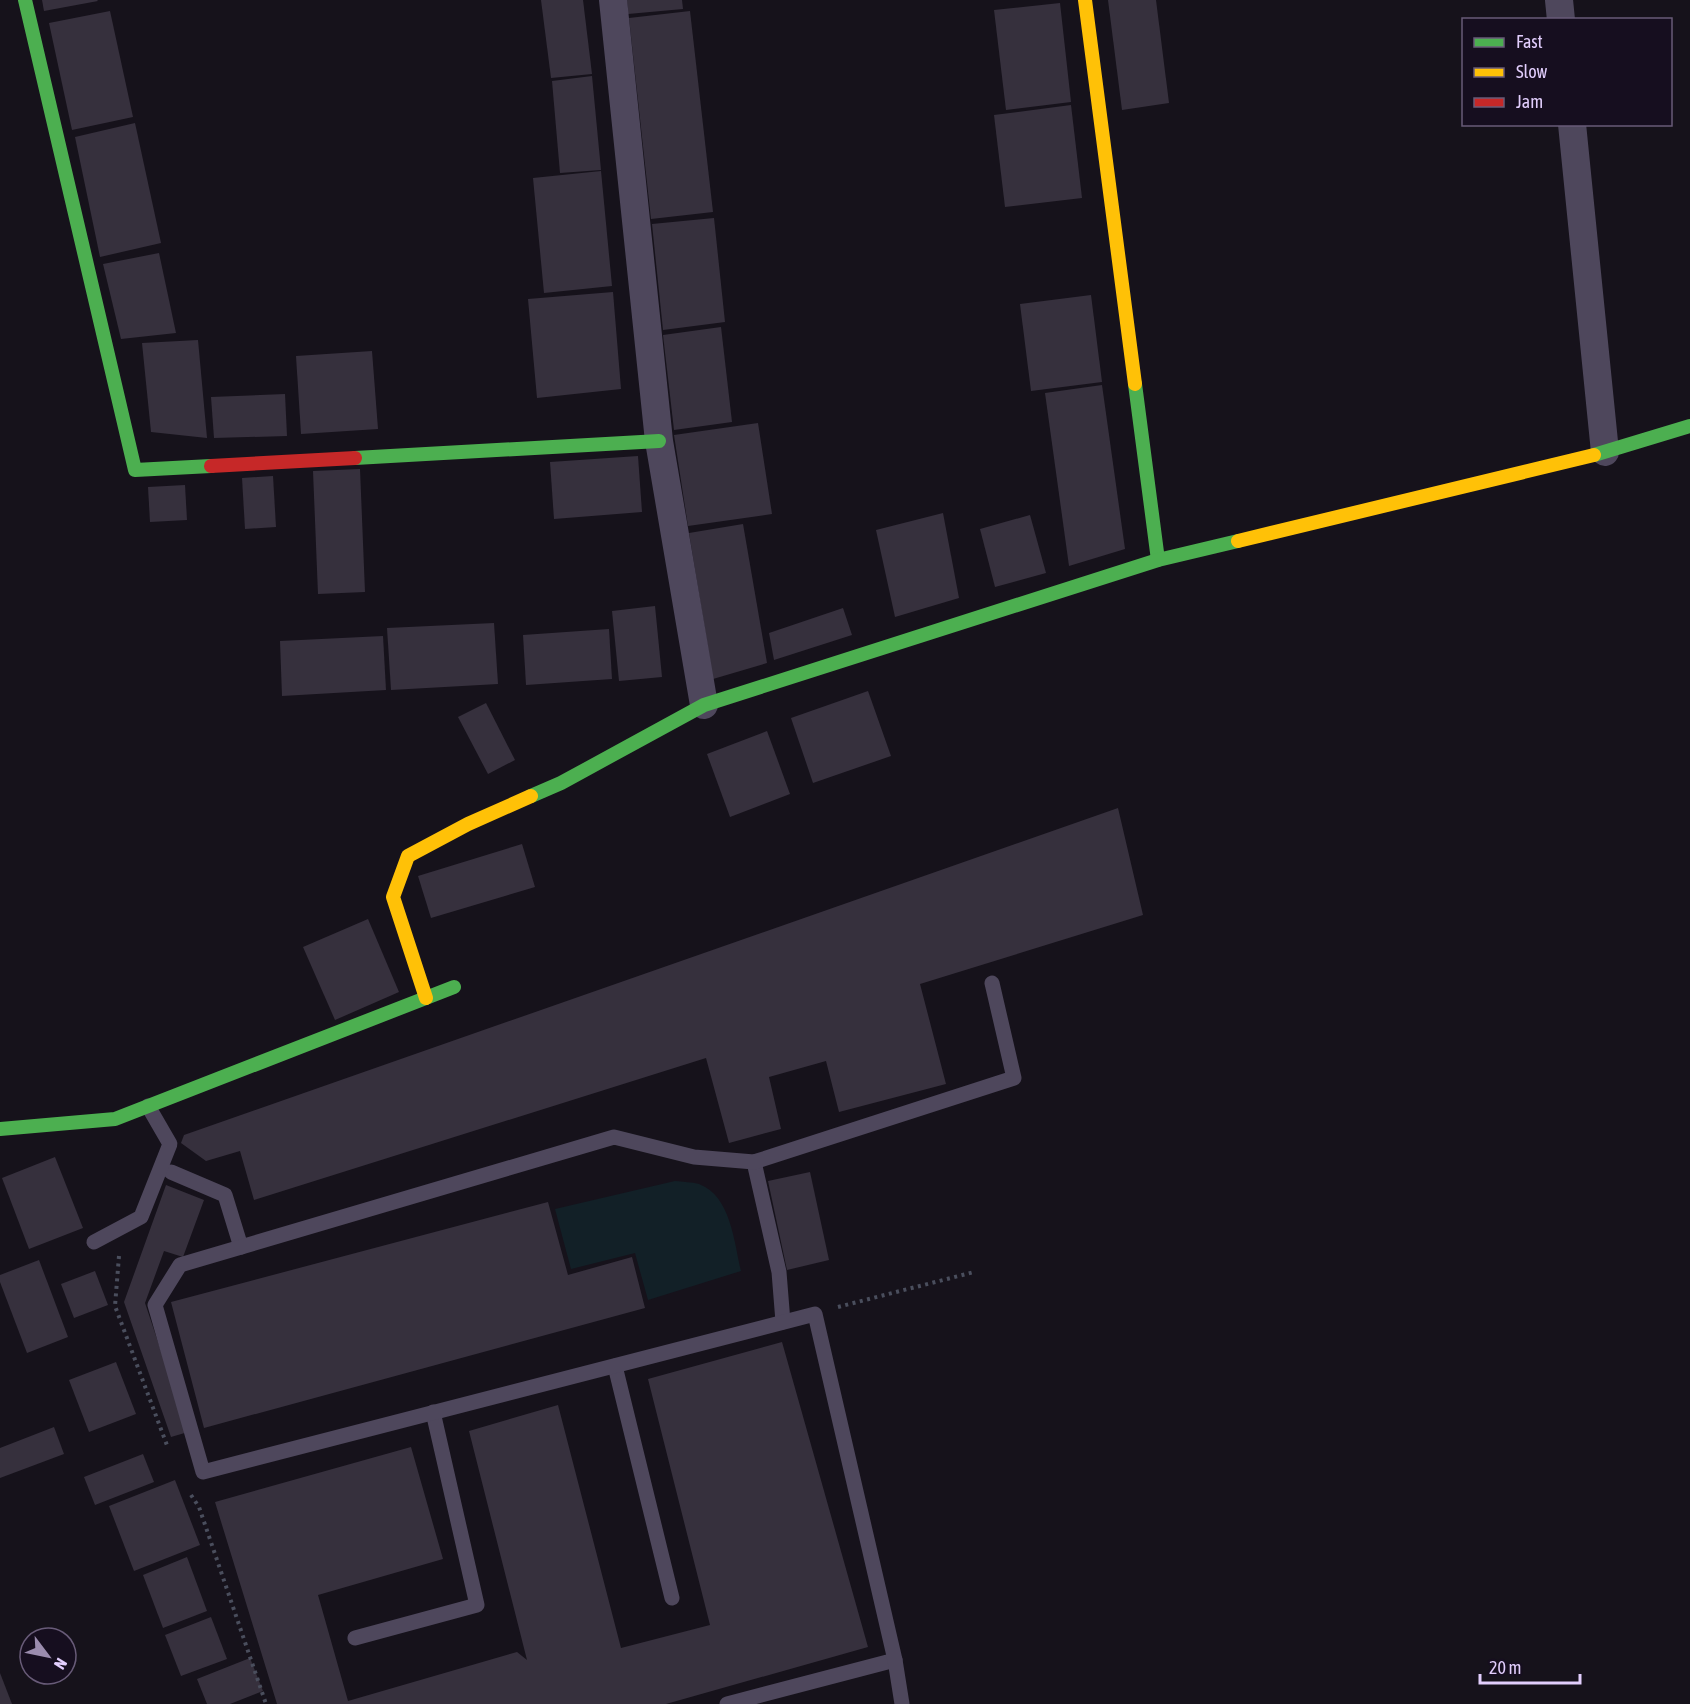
<svg xmlns="http://www.w3.org/2000/svg" width="1690" height="1704" font-family="'Asap Condensed',sans-serif">
<style>
.green{fill:#122027}
.building{fill:#36303d}
.lines{fill:none;stroke-linecap:round;stroke-linejoin:round}
.path{stroke:#4a4e5d;stroke-width:4;stroke-dasharray:3 4.5;stroke-linecap:butt}
.lane{stroke:#4e475c;stroke-width:15}
.street{stroke:#4e475c;stroke-width:28}
.fast{stroke:#4caf50;stroke-width:14}
.slow{stroke:#ffc107;stroke-width:14}
.jam{stroke:#c62828;stroke-width:14}
</style>
<rect width="100%" height="100%" fill="#16121b"/>
<path class="green" d="M675,1181C683,1182 692,1182 699,1184C731,1196 734,1242 741,1271L648,1300L635,1253L571,1269L555,1209Z"/>
<g class="building">
<polygon points="42,0 97,0 98,1 44,11"/>
<polygon points="541,0 583,0 592,74 551,78"/>
<polygon points="627,0 682,0 683,9 628,14"/>
<polygon points="1108,0 1156,0 1169,103 1122,110"/>
<polygon points="1060,3 1071,102 1006,110 994,10"/>
<polygon points="110,11 133,117 72,130 49,23"/>
<polygon points="690,11 713,212 651,219 629,18"/>
<polygon points="592,76 601,170 560,173 552,81"/>
<polygon points="1071,105 1082,198 1005,207 994,115"/>
<polygon points="135,123 161,243 100,257 75,137"/>
<polygon points="601,171 612,286 544,293 533,178"/>
<polygon points="714,218 725,322 663,330 652,224"/>
<polygon points="159,253 176,333 121,339 103,264"/>
<polygon points="613,292 621,389 537,398 528,299"/>
<polygon points="1091,295 1102,382 1031,391 1020,304"/>
<polygon points="721,327 732,422 674,430 663,335"/>
<polygon points="198,340 207,438 151,432 142,343"/>
<polygon points="372,351 378,429 301,434 296,356"/>
<polygon points="1102,385 1125,549 1069,566 1045,393"/>
<polygon points="285,394 287,436 214,438 211,397"/>
<polygon points="758,423 772,514 688,526 674,435"/>
<polygon points="638,456 642,512 554,519 550,462"/>
<polygon points="360,469 365,592 318,594 313,471"/>
<polygon points="273,476 276,527 245,529 242,478"/>
<polygon points="185,485 187,520 150,522 148,487"/>
<polygon points="943,513 959,598 895,617 876,530"/>
<polygon points="1030,515 1046,573 995,587 980,529"/>
<polygon points="743,524 767,663 713,679 689,533"/>
<polygon points="655,606 662,677 619,681 612,611"/>
<polygon points="843,608 852,635 774,660 769,633"/>
<polygon points="494,623 498,684 391,690 387,628"/>
<polygon points="609,629 612,679 526,685 523,635"/>
<polygon points="383,636 386,690 282,696 280,641"/>
<polygon points="868,691 891,756 813,783 791,718"/>
<polygon points="486,703 515,760 488,774 458,717"/>
<polygon points="767,731 790,794 730,817 707,754"/>
<polygon points="1118,808 1143,915 920,984 946,1084 839,1112 826,1061 769,1077 781,1129 729,1143 706,1058 254,1200 240,1151 206,1161 181,1143 184,1135"/>
<polygon points="522,844 535,887 431,918 418,876"/>
<polygon points="368,919 399,992 335,1020 303,947"/>
<polygon points="55,1157 83,1228 29,1249 2,1178"/>
<polygon points="810,1172 829,1260 787,1270 768,1181"/>
<polygon points="166,1185 204,1200 183,1257 164,1251 145,1303 188,1432 171,1437 124,1302"/>
<polygon points="548,1202 568,1275 632,1257 645,1308 204,1428 171,1302"/>
<polygon points="39,1260 68,1337 27,1353 0,1282 0,1275"/>
<polygon points="95,1271 108,1305 74,1318 61,1284"/>
<polygon points="782,1342 868,1647 666,1704 277,1704 215,1502 411,1447 443,1559 318,1595 348,1701 517,1652 527,1660 469,1431 558,1405 621,1648 710,1625 648,1379"/>
<polygon points="116,1362 136,1414 89,1432 69,1380"/>
<polygon points="54,1427 64,1454 0,1478 0,1448"/>
<polygon points="143,1454 154,1482 95,1505 84,1477"/>
<polygon points="175,1480 200,1545 134,1571 109,1506"/>
<polygon points="187,1557 207,1611 163,1628 143,1575"/>
<polygon points="211,1617 227,1659 181,1676 165,1635"/>
<polygon points="250,1658 263,1691 230,1704 207,1704 197,1679"/>
<polygon points="0,1673 12,1704 0,1704"/>
</g>
<g class="lines">
<g class="path">
<polyline points="119,1256 115,1306 168,1448"/>
<polyline points="838,1307 974,1272"/>
<polyline points="191,1495 199,1507 266,1704"/>
</g>
<g class="lane">
<polyline points="754,1162 779,1272 783,1322"/>
<polyline points="171,1172 225,1195 241,1247"/>
<polyline points="94,1242 141,1217 170,1144 148,1106"/>
<polyline points="615,1366 672,1598"/>
<polyline points="355,1638 477,1605 433,1412"/>
<polyline points="727,1704 895,1660"/>
<polyline points="902,1704 895,1660 815,1314 203,1472 155,1305 180,1265 614,1137 694,1157 754,1162 1014,1078 992,983"/>
</g>
<g class="street">
<polyline points="613,0 659,441 704,705"/>
<polyline points="1559,0 1561,20"/>
<polyline points="1572,124 1605,452"/>
</g>
<g class="fast">
<polyline points="25,0 135,470 211,466"/>
<polyline points="1135,384 1158,560"/>
<polyline points="1594,455 1690,426"/>
<polyline points="355,458 659,441"/>
<polyline points="531,796 561,783 704,705 1158,560 1238,541"/>
<polyline points="0,1129 115,1119 454,987"/>
</g>
<g class="slow">
<polyline points="1085,0 1135,384"/>
<polyline points="1238,541 1594,455"/>
<polyline points="426,998 393,897 408,856 468,824 531,796"/>
</g>
<polyline class="jam" points="211,466 355,458"/>
</g>
<rect x="1462" y="18" width="210" height="108" fill="#160e1f" stroke="#685b78" stroke-width="1.5"/>
<rect x="1474" y="38" width="30" height="9" fill="#4caf50" stroke="#685b78" stroke-width="1.5"/>
<text x="1516" y="48" font-size="18" fill="#e2cefd">Fast</text>
<rect x="1474" y="68" width="30" height="9" fill="#ffc107" stroke="#685b78" stroke-width="1.5"/>
<text x="1516" y="78" font-size="18" fill="#e2cefd">Slow</text>
<rect x="1474" y="98" width="30" height="9" fill="#c62828" stroke="#685b78" stroke-width="1.5"/>
<text x="1516" y="108" font-size="18" fill="#e2cefd">Jam</text>
<g transform="translate(48 1656) rotate(122)"><circle r="28" fill="#160e1f" stroke="#685b78" stroke-width="1.5"/>
<path d="M0-4.5L10 22L0 15L-10 22Z" fill="#9b8cae"/>
<text y="-9" font-size="16" font-weight="bold" text-anchor="middle" fill="#e2cefd">N</text>
</g>
<path d="M1480 1674v9h100v-9" fill="none" stroke="#e2cefd" stroke-width="3"/>
<text x="1489" y="1674" font-size="18" fill="#e2cefd" stroke="#160e1f" stroke-width="4.5" paint-order="stroke">20 m</text>
</svg>
